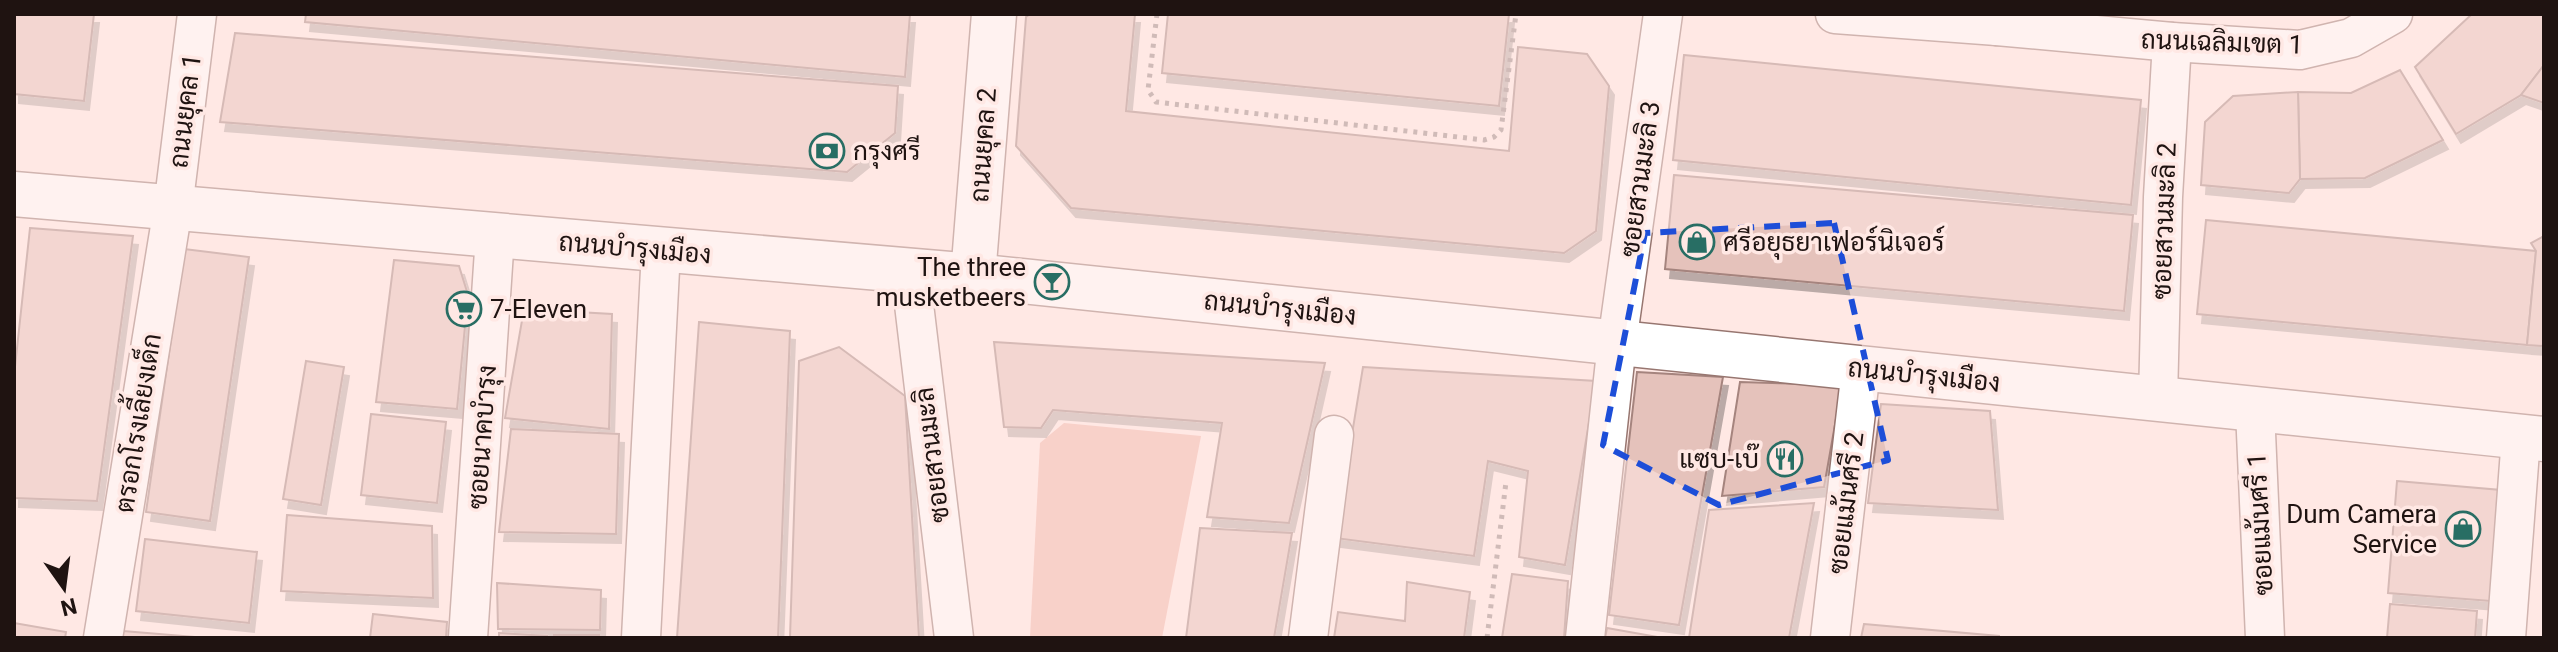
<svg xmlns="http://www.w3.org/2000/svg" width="2558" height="652" font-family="Roboto,Sarabun,sans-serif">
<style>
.green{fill:#f0b5a9}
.building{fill:#e5c2bb;stroke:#a5847e;stroke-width:2;filter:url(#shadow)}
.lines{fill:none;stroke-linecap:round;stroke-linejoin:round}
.minor-casing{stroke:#977670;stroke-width:41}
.tertiary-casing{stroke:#977670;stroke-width:47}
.secondary-casing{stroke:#977670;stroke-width:47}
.path{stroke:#988683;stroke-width:5;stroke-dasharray:4 6;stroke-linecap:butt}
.minor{stroke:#fff;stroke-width:38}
.tertiary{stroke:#fff;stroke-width:44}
.secondary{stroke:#fff;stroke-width:44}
.marked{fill:none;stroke:#1d4ed8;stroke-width:6;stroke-dasharray:16 10;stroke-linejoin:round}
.labels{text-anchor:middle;stroke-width:7;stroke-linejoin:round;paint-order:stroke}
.street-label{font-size:26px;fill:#1f1311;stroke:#ffe8e4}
.poi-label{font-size:26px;fill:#1f1311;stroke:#ffe8e4;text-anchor:start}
</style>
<defs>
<filter id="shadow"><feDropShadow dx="5" dy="9" stdDeviation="0" flood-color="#0004"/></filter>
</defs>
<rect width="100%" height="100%" fill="#ffe8e4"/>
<polygon class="green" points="1064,423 1201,436 1162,638 1030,638 1040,443"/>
<g class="building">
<polygon points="14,14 94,14 84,101 14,94"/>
<polygon points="306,14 910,14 905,77 305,22"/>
<polygon points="1030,14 1135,14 1126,111 1509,151 1518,47 1587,54 1609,86 1596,231 1564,253 1071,208 1016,146 1026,17"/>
<polygon points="1168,14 1509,14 1499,106 1162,73"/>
<polygon points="2472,14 2544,14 2544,65 2521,95 2456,134 2415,67"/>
<polygon points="235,33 898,86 895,133 847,172 220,122"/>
<polygon points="1684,55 2141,100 2131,205 1673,160"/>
<polygon points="2544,65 2544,103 2521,95"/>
<polygon points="2400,70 2443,140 2365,178 2300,179 2298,92 2351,93"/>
<polygon points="2298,92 2300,179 2289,193 2201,185 2205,122 2233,96"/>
<polygon points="1674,175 2133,215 2124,311 1665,269"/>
<polygon points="2206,220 2536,251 2527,345 2197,314"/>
<polygon points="30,228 133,236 97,501 14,498 14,376"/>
<polygon points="2544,236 2544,346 2527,345 2536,251 2531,243"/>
<polygon points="184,249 249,257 210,521 146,512"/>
<polygon points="394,260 459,266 468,295 457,409 376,402"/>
<polygon points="524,309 612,314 609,429 505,418"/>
<polygon points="699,322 790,331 778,638 677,638"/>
<polygon points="994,342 1325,363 1289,523 1207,517 1222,423 1053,410 1041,428 1004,427"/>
<polygon points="839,347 905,396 919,638 790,638 799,361"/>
<polygon points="306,361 344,367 321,505 283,499"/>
<polygon points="1363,367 1596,381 1565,565 1519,557 1528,471 1488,461 1474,556 1335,538"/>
<polygon points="1637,372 1723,377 1679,625 1609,615"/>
<polygon points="1740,382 1842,385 1824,487 1722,496"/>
<polygon points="1881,404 1990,411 1998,510 1868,503"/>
<polygon points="371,414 446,422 437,503 361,495"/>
<polygon points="511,429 619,434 616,534 499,532"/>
<polygon points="2397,481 2501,490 2491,601 2388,593"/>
<polygon points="1814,503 1789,638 1689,638 1709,510"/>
<polygon points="287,515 432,526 433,598 281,591"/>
<polygon points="1200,528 1292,533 1274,638 1186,638"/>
<polygon points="145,539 257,552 249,623 136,611"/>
<polygon points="1512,574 1568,581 1564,638 1502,638"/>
<polygon points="1407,582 1470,592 1464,638 1334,638 1338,612 1405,621"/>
<polygon points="497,583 601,590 600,630 498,629"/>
<polygon points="2390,604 2477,611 2475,638 2387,638"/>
<polygon points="373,614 447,622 446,638 370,638"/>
<polygon points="14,623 66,632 65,638 14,638"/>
<polygon points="1864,624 1999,636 1999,638 1861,638"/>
<polygon points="1607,628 1663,638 1605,638"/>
<polygon points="123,631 207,638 122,638"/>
<polygon points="499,633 548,636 499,638"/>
<rect x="554" y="635" width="45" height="3"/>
</g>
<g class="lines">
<g class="minor-casing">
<g id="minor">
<polyline points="1835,14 1997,26"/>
<polyline points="1983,14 1997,26 2172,42 2300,50 2351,38 2393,14"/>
<polyline points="910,271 954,638"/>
<polyline points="2158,399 2163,197 2172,42"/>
<polyline points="2255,410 2265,638"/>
<polyline points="103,638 173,208 197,14"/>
<polyline points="468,638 495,236"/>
<polyline points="641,638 661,250"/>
<polyline points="1308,638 1334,435"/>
<polyline points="1585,638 1617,343 1663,14"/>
<polyline points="1830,638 1861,369"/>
<polyline points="2506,638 2521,437"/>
</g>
</g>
<g class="tertiary-casing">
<polyline id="tertiary" points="973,276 994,14"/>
</g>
<g class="secondary-casing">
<polyline id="secondary" points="14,194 973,276 2544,439"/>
</g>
<g class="path">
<polyline points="1157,14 1148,90 1156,102 1484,140 1494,137 1501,130 1516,14"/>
<polyline points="1487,638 1506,482"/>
</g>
<use href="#minor" class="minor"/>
<use href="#tertiary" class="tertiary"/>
<use href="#secondary" class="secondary"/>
</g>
<path d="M0 0H2558V652H0ZM1834,223L1888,460L1719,505L1603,445L1645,233Z" fill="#ffe8e4" fill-opacity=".55" fill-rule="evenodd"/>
<path class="marked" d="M1834,223L1888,460L1719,505L1603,445L1645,233Z"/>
<defs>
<g id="bank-ring" transform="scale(1.8)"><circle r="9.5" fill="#ffe8e4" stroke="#286e64" stroke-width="1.5"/><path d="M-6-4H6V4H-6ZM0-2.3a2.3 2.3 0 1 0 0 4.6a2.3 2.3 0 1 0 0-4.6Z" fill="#286e64"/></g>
<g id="shop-ring" transform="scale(1.8)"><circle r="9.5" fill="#ffe8e4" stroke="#286e64" stroke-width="1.5"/><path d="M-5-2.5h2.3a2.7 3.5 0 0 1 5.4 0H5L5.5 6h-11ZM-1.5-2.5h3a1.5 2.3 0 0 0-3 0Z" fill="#286e64"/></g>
<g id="bar-ring" transform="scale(1.8)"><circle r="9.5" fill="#ffe8e4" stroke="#286e64" stroke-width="1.5"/><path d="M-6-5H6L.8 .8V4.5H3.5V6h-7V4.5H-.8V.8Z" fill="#286e64"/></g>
<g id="supermarket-ring" transform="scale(1.8)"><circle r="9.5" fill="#ffe8e4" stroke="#286e64" stroke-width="1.5"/><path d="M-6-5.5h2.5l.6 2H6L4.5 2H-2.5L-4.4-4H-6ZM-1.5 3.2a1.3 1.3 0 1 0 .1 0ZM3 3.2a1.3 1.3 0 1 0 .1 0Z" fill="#286e64"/></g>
<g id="restaurant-ring" transform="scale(1.8)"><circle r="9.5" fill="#ffe8e4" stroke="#286e64" stroke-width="1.5"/><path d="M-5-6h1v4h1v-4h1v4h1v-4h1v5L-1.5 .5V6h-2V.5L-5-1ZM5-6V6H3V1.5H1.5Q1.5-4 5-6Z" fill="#286e64"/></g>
</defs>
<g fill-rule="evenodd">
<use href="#bank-ring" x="827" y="151"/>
<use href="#shop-ring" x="1697" y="242"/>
<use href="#bar-ring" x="1052" y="282"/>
<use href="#supermarket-ring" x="464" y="309"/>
<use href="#restaurant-ring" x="1785" y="459"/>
<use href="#shop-ring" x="2463" y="529"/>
</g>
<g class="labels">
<g class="street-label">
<text transform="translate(2222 42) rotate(2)" y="9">ถนนเฉลิมเขต 1</text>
<text transform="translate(185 111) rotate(-83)" y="9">ถนนยุคล 1</text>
<text transform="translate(983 145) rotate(-86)" y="9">ถนนยุคล 2</text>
<text transform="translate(1640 179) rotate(-82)" y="9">ซอยสวนมะลิ 3</text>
<text transform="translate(2164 221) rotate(-88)" y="9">ซอยสวนมะลิ 2</text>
<text transform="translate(635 248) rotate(5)" y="9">ถนนบำรุงเมือง</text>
<text transform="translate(1280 308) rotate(6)" y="9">ถนนบำรุงเมือง</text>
<text transform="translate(1924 375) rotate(6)" y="9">ถนนบำรุงเมือง</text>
<text transform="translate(138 423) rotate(-81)" y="9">ตรอกโรงเลี้ยงเด็ก</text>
<text transform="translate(482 437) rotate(-86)" y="9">ซอยนาคบำรุง</text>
<text transform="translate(932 455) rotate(-97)" y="9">ซอยสวนมะลิ</text>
<text transform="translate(1846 503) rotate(-83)" y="9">ซอยแม้นศรี 2</text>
<text transform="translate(2260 524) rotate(-93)" y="9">ซอยแม้นศรี 1</text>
</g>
<g class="poi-label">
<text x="853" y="160">กรุงศรี</text>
<text x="1723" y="251">ศรีอยุธยาเฟอร์นิเจอร์</text>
<text x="1026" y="276" text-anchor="end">The three<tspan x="1026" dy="30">musketbeers</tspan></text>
<text x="490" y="318">7-Eleven</text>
<text x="1759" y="468" text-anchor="end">แซบ-เบ๊</text>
<text x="2437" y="523" text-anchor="end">Dum Camera<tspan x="2437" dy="30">Service</tspan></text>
</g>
</g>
<rect width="2558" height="652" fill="none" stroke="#1f1311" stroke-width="32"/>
<g transform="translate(64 588) rotate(166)" stroke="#ffe8e4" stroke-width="6" paint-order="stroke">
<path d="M0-6L14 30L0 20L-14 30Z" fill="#1f1311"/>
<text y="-12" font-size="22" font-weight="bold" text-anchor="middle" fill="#1f1311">N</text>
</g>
</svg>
